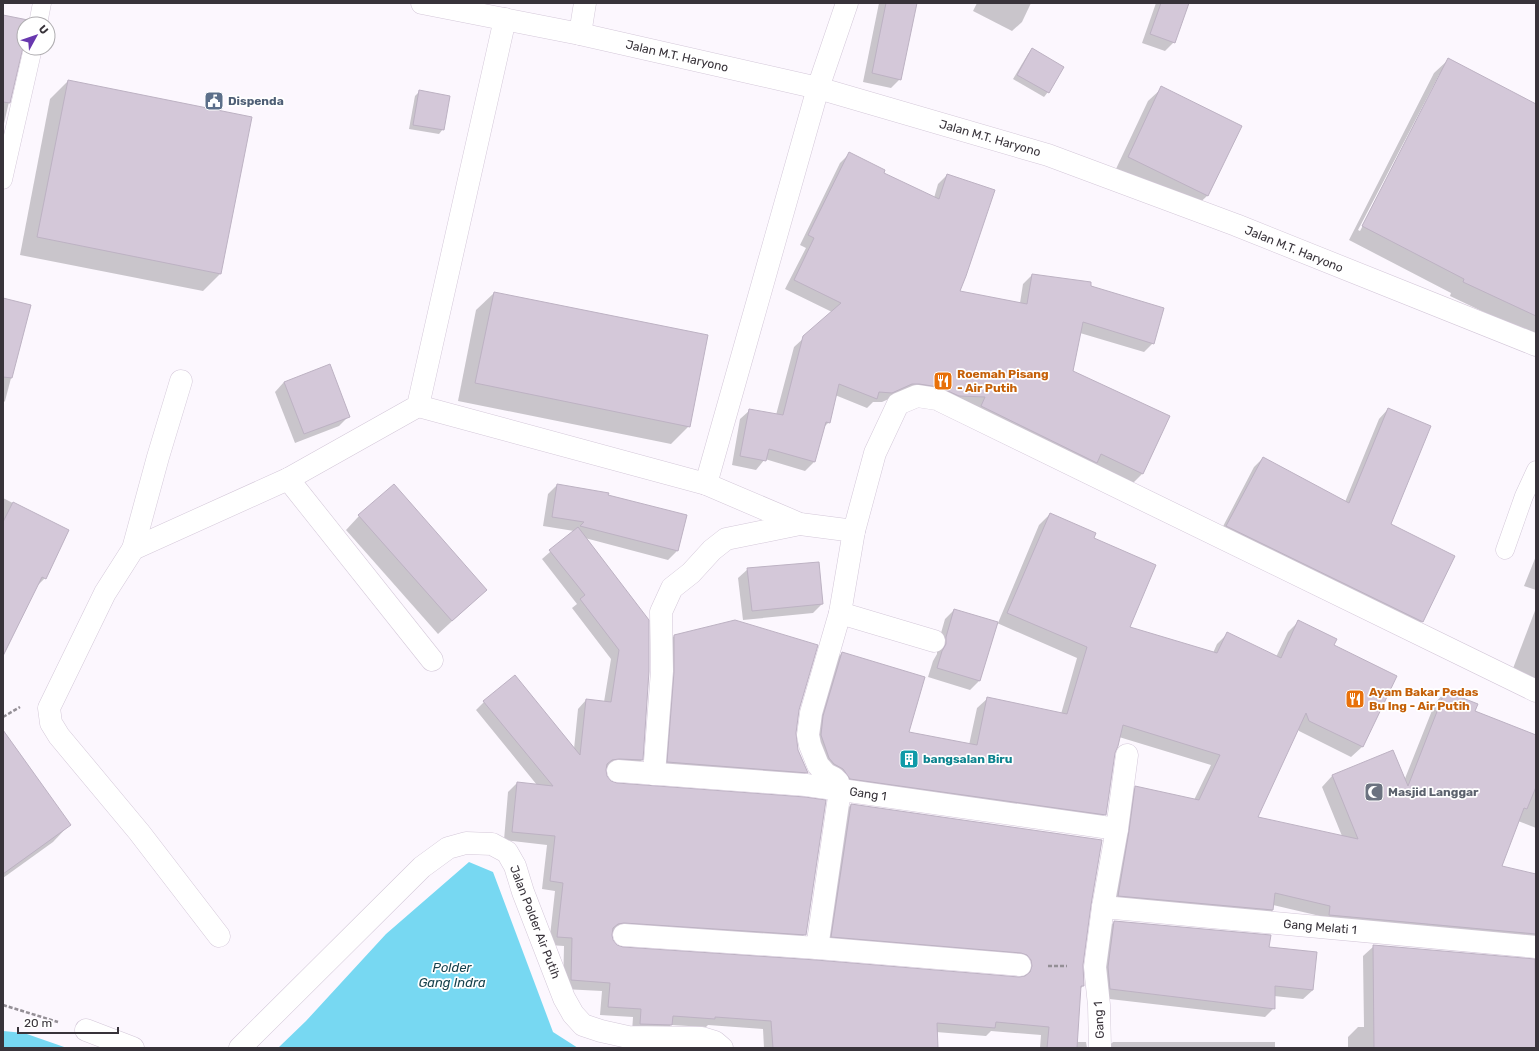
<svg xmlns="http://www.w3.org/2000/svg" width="1539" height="1051" font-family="Rubik,sans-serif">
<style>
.water{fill:#77d8f2}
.shadow{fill:#0003;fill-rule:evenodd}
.building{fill:#d4c8d9;stroke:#bdb2c3}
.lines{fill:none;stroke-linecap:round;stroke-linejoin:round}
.service-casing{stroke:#d4c8d9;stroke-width:19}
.minor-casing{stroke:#d4c8d9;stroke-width:23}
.secondary-casing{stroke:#d4c8d9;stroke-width:23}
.path{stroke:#948f96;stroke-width:2.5;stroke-dasharray:4 2;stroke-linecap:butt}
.service{stroke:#fff;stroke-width:18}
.minor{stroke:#fff;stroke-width:22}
.secondary{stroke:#fff;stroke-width:22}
.labels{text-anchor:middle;stroke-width:3.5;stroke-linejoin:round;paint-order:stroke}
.street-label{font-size:12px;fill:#38333a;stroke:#fff}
.service-label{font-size:12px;font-weight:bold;fill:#4e5e75;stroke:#fff;text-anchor:start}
.food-label{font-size:12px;font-weight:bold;fill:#c56008;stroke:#fff;text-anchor:start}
.culture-label{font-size:12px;font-weight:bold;fill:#0d838f;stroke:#fff;text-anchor:start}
.worship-label{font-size:12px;font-weight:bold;fill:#5b616d;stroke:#fff;text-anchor:start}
.water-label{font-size:13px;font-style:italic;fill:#17434e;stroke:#fff}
</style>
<rect width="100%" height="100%" fill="#fcf7fe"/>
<g class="water">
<polygon points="469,862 493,872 553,1032 578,1048 278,1048 306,1021 386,934"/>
<polygon points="3,1031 24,1033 67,1048 3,1048"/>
</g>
<g class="shadow">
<polygon points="879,3 916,3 900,79 891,88 863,82"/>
<polygon points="977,3 1031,3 1022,22 1012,31 973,11"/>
<polygon points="1156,3 1188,3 1174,42 1165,51 1142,43"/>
<polygon points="3,16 27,24 24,24 24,42 22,45 3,128"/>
<polygon points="1032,49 1048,92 1044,97 1013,79 1028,54"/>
<path d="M1448,60L1536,105V336L1492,316L1450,296L1451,293L1349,240L1434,73ZM1439,75H1441L1360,231L1358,230Z"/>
<polygon points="68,81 250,118 220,274 203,291 20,255 50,99"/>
<polygon points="1162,88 1240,127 1207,196 1193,209 1115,171 1148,101"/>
<polygon points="419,92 443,129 439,134 409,129 415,96"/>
<polygon points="849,154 882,173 934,198 938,184 947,175 958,291 1020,303 1023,284 1032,275 1090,286 1153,343 1144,352 1080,333 1072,372 1169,416 1142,474 1133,483 972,416 977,406 949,405 902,393 882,402 873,402 867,408 835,395 829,422 823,428 814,462 805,471 765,459 756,470 732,465 740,419 750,410 776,415 794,347 832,312 785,289 806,248 800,245 840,163"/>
<polygon points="494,293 689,426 671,444 458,401 476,310"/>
<polygon points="3,299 30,306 5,401 3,403"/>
<polygon points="284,382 349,416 339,426 295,443 275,392"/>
<polygon points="1388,409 1390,525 1422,621 1413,631 1218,536 1254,467 1263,458 1345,502 1379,419"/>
<polygon points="557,485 607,496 677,551 668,560 585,538 648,620 642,760 633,768 610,767 605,768 606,776 610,782 805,934 797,943 615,931 611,932 612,941 616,946 623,948 1023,978 1024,975 823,945 842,813 851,805 1090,905 1082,965 1083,986 1079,990 1076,1042 1086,1042 1087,1048 1040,1048 1041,1035 991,1031 986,1036 936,1032 937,1048 764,1048 763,1029 708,1025 706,1027 671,1025 663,1033 632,1032 633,1017 600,1015 602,991 563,989 564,946 549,945 555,891 542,889 547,845 504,840 508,792 517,783 537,785 476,710 484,702 574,749 578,709 586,700 604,702 611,659 572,608 577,604 542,559 574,531 543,526 548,494"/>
<polygon points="3,498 68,531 45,578 36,587 3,644"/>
<polygon points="1050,514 1093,538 1128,627 1213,653 1217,644 1227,634 1276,657 1288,632 1298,622 1332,646 1396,677 1362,747 1351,757 1299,731 1297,728 1256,818 1342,836 1322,787 1332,776 1392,752 1404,781 1435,703 1445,692 1474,711 1536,736 1536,828 1518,821 1501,867 1536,875 1536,951 1320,916 1273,905 1273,910 1262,920 1108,906 1125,798 1136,787 1194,800 1211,765 1119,737 1114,753 1105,814 1095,825 839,789 811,746 832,663 842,653 908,733 969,745 977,708 988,698 1061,714 1077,658 997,623 980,680 970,690 928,677 933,661 937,654 937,647 945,619 954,610 998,623 1039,525"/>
<polygon points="359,516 486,590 438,634 346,530"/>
<polygon points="1536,556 1536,590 1524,586"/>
<polygon points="818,563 822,604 813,613 743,620 738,578 748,569"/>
<polygon points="1536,608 1536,692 1509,679"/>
<polygon points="674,636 798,709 795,733 797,750 807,772 799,780 660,770 666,644"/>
<polygon points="3,759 70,824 53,842 3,878"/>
<polygon points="1114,922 1268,947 1313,990 1303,999 1274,996 1274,1008 1265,1017 1101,998 1105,931"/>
<polygon points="1374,946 1536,960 1536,1048 1348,1048 1348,1037 1358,1027 1364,1027 1363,956"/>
<polygon points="1113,1042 1275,1042 1275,1048 1106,1048"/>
</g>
<g class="building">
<polygon points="886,3 917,3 901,80 872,73"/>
<polygon points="1161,3 1189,3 1175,43 1150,34"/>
<polygon points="3,15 28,20 28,24 24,24 24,43 10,103 3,102"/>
<polygon points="1032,48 1064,67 1049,93 1017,75"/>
<polygon points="1448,58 1536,104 1536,316 1463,282 1464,279 1362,226"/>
<polygon points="68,80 252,117 221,274 37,237"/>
<polygon points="1161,86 1242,126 1208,196 1128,157"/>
<polygon points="419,90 450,96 444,130 413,125"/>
<polygon points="849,152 885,170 884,173 939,199 947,174 995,190 966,276 960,291 1027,304 1032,274 1091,282 1091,286 1164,308 1154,344 1083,322 1073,371 1170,416 1143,474 1101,454 1097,463 981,406 985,397 959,396 939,387 919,384 912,384 892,393 879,392 877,399 839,384 830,423 826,422 815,462 769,449 766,461 740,456 749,409 783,415 803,336 841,303 794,280 814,238 808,235"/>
<polygon points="494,292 708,335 690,427 475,383"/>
<polygon points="3,298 31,305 12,378 3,377"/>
<polygon points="330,364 350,417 304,434 284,382"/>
<polygon points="1388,408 1431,426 1391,524 1455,556 1423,622 1226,526 1263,457 1349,503"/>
<polygon points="394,484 487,590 452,621 358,515"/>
<polygon points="557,484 609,493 608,495 687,515 678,551 580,526 584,522 552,517"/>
<polygon points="13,502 69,530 46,579 42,577 3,656 3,522"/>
<polygon points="1050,513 1096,533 1094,538 1156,565 1130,627 1217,653 1227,632 1281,658 1298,620 1337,639 1334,645 1397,676 1363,747 1309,721 1306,713 1258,817 1358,839 1332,775 1393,750 1408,786 1445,691 1478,704 1475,711 1536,735 1536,787 1527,809 1524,808 1502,866 1536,874 1536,934 1329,915 1330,906 1275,893 1273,910 1118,896 1129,831 1135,786 1199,800 1220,755 1123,725 1118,746 1115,753 1106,815 850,779 843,769 834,764 829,758 821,735 823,716 842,652 925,677 909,732 977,745 987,697 1067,714 1087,647 1007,613"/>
<polygon points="578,527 649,620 649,671 643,760 619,759 612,760 607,764 606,770 607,776 611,781 617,783 805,797 826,800 806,935 624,923 618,924 613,928 612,935 613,940 617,945 623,947 816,960 1019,977 1025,976 1030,972 1032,966 1031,960 1027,955 1021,953 831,937 851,804 1102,840 1091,905 1083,965 1084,986 1081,986 1077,1048 1047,1048 1049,1027 996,1022 995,1028 937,1023 938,1048 773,1048 771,1021 715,1017 715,1019 673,1016 672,1025 640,1024 641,1009 608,1007 610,983 571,980 572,938 557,937 563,883 550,881 555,836 512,832 517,782 553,786 483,701 515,675 580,755 586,699 611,702 619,650 580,599 585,595 549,550"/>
<polygon points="819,562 823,604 752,611 747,568"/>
<polygon points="954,609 998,622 980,681 937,668 942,651 946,644 946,637"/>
<polygon points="735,620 818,645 799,710 796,733 798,750 808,773 667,762 674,672 674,635"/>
<polygon points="3,730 71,825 3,874"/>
<polygon points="1114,921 1271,935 1269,947 1317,952 1313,990 1275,986 1275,1009 1110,989 1108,967"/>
<polygon points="1373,945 1535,959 1536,1048 1374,1048"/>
</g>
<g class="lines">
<g class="service-casing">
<g id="service">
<polyline points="38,24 42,3"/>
<polyline points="3,180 33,48"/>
<polyline points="1505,550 1524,496 1536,470"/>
</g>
</g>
<g class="minor-casing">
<g id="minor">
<polyline points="580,34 585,3"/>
<polyline points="418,406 706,484 818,88 847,3"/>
<polyline points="288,479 432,660"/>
<polyline points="706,484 800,524 854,531"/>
<polyline points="133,549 158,457 181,381"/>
<polyline points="840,613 934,641"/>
<polyline points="618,771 806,785 1117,829"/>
<polyline points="654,774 662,671 661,612 672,588 691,573 712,550 726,539 800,524"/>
<polyline points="1103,907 1536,947"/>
<polyline points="624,935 817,948 1020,965"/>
<polyline points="219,936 139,832 59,736 51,723 49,708 105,593 133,549 288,479 418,406 505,19"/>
<polyline points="817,948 840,790 838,782 834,778 826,774 818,765 810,745 808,735 811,713 840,613 854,531 875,453 898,404 917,396 937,399 1536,691"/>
<polyline points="86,1030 133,1048"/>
<polyline points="240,1048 422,867 448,848 466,843 492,844 507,852 515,866 523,892 564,998 573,1014 583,1025 601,1031 628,1037 702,1038 715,1042 722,1048"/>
<polyline points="1100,1048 1099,1005 1095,967 1103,907 1117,829 1127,755"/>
</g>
</g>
<g class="secondary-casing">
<polyline id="secondary" points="422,3 580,34 818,88 1048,155 1236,225 1536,345"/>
</g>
<g class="path">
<polyline points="3,717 20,707"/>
<polyline points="1048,966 1067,966"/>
<polyline points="3,1005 58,1022"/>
</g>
<use href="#service" class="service"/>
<use href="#minor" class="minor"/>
<use href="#secondary" class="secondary"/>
</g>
<defs>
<g id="civic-square" transform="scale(1)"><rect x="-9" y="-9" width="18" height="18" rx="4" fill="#5c6f8a" stroke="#fff"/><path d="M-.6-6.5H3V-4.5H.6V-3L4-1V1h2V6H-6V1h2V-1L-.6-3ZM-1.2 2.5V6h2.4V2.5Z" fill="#fff"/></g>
<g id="restaurant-square" transform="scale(1)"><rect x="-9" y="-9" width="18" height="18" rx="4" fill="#e8710a" stroke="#fff"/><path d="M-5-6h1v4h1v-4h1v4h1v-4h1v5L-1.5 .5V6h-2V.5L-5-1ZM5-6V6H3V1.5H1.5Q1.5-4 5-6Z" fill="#fff"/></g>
<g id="building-square" transform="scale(1)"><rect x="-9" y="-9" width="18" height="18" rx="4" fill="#0f9aa8" stroke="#fff"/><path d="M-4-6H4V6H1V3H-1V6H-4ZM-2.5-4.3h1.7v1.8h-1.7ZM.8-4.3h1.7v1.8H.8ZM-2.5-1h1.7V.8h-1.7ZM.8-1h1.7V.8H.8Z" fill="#fff"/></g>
<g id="mosque-square" transform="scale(1)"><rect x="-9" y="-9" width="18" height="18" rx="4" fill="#6b7280" stroke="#fff"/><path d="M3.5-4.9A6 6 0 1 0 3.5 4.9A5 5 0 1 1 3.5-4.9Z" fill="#fff"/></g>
</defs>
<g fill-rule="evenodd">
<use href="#civic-square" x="214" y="101"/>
<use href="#restaurant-square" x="943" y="381"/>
<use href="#restaurant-square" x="1355" y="699"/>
<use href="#building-square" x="909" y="759"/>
<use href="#mosque-square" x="1374" y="792"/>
</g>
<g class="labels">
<g class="street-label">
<text transform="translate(677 56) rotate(13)" y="4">Jalan M.T. Haryono</text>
<text transform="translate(990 138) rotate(16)" y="4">Jalan M.T. Haryono</text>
<text transform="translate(1294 249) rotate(22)" y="4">Jalan M.T. Haryono</text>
<text transform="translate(868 794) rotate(8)" y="4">Gang 1</text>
<text transform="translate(535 922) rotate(69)" y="4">Jalan Polder Air Putih</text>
<text transform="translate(1320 927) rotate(5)" y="4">Gang Melati 1</text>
<text transform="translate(1099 1020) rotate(-93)" y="4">Gang 1</text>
</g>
<g class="service-label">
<text x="228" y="105">Dispenda</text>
</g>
<g class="food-label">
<text x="957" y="378">Roemah Pisang<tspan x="957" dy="14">- Air Putih</tspan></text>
<text x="1369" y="696">Ayam Bakar Pedas<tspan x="1369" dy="14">Bu Ing - Air Putih</tspan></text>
</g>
<g class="culture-label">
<text x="923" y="763">bangsalan Biru</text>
</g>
<g class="worship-label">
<text x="1388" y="796">Masjid Langgar</text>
</g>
<g class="water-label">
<text x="452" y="972">Polder<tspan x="452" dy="15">Gang Indra</tspan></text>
</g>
</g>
<rect width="1539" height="1051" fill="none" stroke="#38333a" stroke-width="8"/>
<g transform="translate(36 36) rotate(50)"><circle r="19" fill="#ffffff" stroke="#afadb0"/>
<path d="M0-3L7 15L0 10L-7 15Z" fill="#6838af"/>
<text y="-6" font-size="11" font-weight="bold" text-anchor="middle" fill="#38333a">U</text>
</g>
<path d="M18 1027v6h100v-6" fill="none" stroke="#38333a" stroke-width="2"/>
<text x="24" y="1027" font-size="12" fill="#38333a" stroke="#ffffff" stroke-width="3" paint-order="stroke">20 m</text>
</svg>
